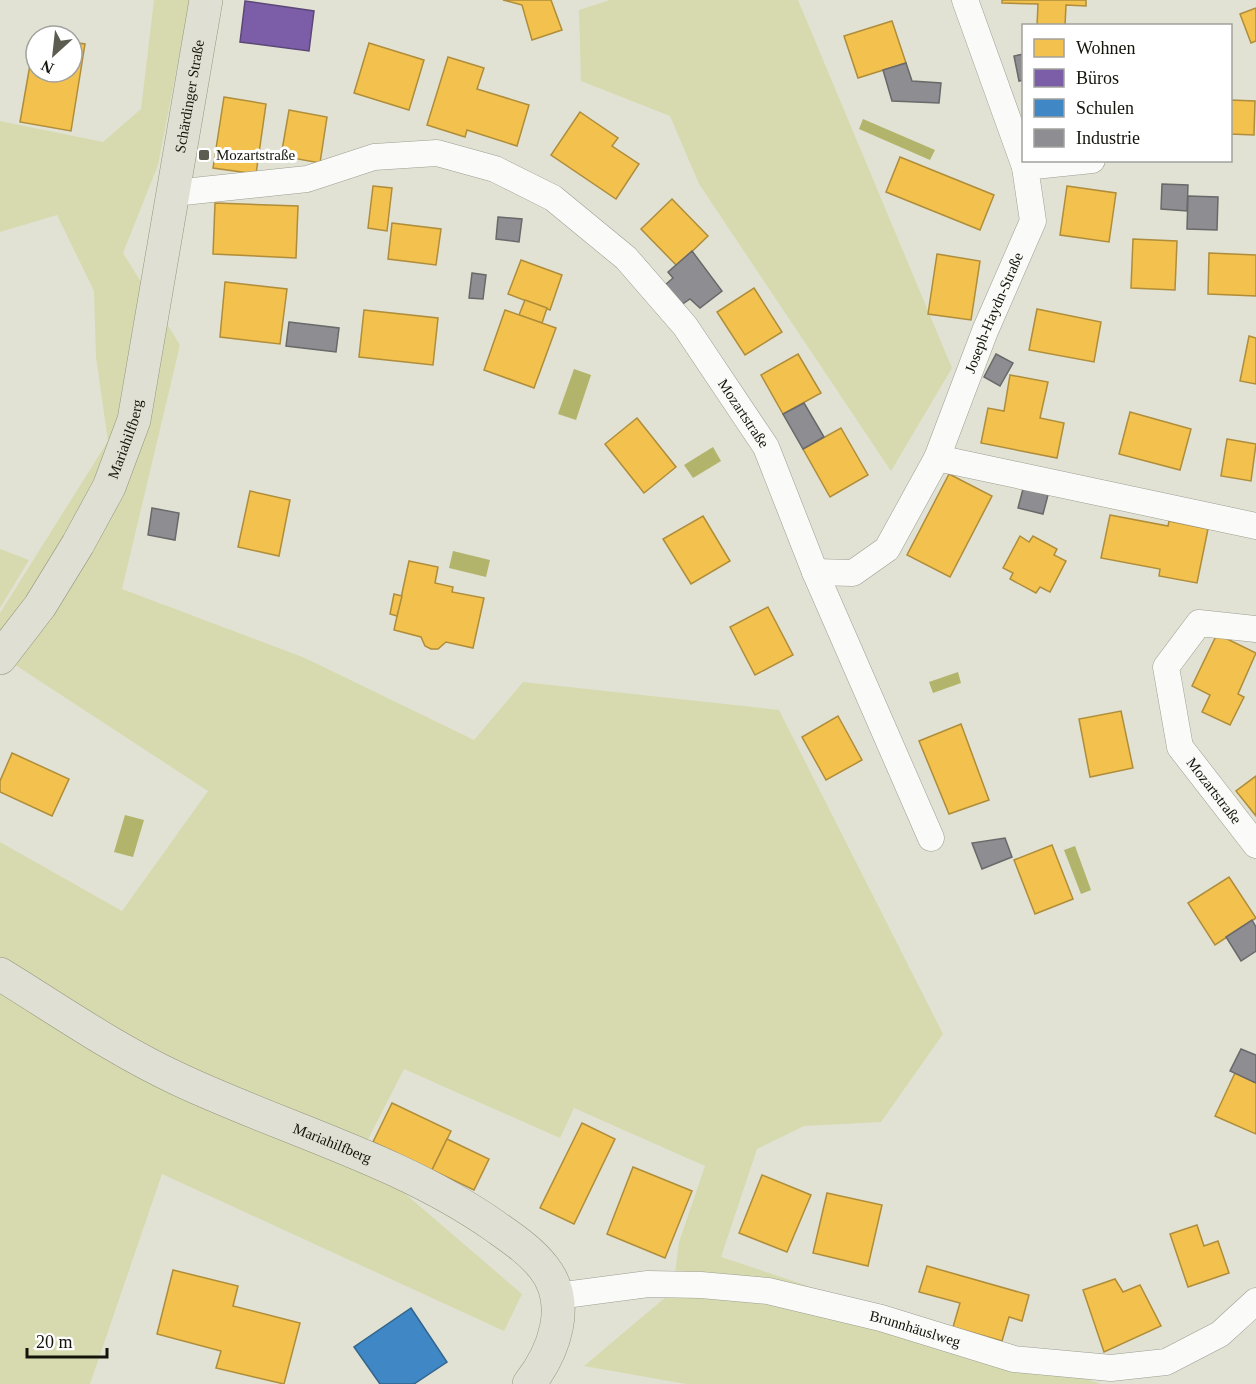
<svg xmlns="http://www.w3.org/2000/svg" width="1256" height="1384" font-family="Georgia,serif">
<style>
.green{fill:#d7daaf}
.water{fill:#b1b46a}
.homes{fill:#f2c14e;stroke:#af8d3a;stroke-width:1.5}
.offices{fill:#7b5ea7;stroke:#5c4878;stroke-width:1.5}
.schools{fill:#3f88c5;stroke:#32658d;stroke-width:1.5}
.industry{fill:#8d8d92;stroke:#69696a;stroke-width:1.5}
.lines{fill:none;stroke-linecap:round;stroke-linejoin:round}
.minor-casing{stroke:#9c9d92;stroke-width:27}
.major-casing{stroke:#94957c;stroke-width:34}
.minor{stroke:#fafbf8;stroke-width:26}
.major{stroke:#dfdfd3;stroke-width:33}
.poi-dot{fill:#5c5c51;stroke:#fff;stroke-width:2}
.labels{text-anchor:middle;stroke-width:6;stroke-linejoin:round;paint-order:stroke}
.street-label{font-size:15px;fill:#14140b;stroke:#fff}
.poi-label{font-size:15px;fill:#14140b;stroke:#fff;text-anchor:start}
</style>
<rect width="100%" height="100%" fill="#e1e2d3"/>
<g class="green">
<polygon points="154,0 190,0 158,165 123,253 180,345 122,589 305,658 474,740 523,682 779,710 943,1034 881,1122 804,1126 757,1149 721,1257 1101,1384 686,1384 584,1366 673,1291 679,1242 705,1166 574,1108 560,1138 404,1069 360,1155 522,1294 504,1331 162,1174 90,1384 0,1384 0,842 122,911 208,791 0,655 0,613 108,441 96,357 94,291 57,215 0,232 0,121 103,142 141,109"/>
<polygon points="610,0 798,0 952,368 891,471 699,184 670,116 581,81 579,10"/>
<polygon points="0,549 29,560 0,608"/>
</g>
<g class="water">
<polygon points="863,119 935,150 930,160 859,129"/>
<polygon points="574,369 591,375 576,420 558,414"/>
<polygon points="713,447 721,461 693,478 684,465"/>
<polygon points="453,551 490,560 486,577 449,568"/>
<polygon points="958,672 961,683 933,693 929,682"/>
<polygon points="125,815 144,820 133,857 114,852"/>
<polygon points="1075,846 1091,890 1081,894 1064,850"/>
</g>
<g class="homes">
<polygon points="503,0 551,0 562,30 532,40 522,5"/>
<polygon points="1002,0 1086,0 1086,6 1066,5 1065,26 1037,26 1038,4 1002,3"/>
<polygon points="1256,8 1256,41 1251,43 1240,14"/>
<polygon points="892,21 906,63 858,78 844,36"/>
<polygon points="35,36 36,72 72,72 72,42 85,44 71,131 20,122"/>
<polygon points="369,43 424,60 409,110 354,93"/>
<polygon points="448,57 484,68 477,89 529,105 517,146 467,130 465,137 427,125"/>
<polygon points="224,97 266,104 256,174 213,168"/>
<polygon points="1230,100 1255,101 1254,135 1230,134"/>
<polygon points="289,110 327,117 320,163 281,156"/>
<polygon points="580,112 618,138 612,146 639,164 616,199 551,155"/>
<polygon points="900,157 994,195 980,230 886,192"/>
<polygon points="373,186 392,188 387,231 368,228"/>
<polygon points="1067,186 1116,193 1109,242 1060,235"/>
<polygon points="672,199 708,236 677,266 641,229"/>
<polygon points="215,203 298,206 296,258 213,254"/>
<polygon points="392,223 441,229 436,265 388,259"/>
<polygon points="1133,239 1177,241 1175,290 1131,288"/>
<polygon points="1209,253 1256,255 1256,296 1208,294"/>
<polygon points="937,254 980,261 971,320 928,314"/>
<polygon points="521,260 562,275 550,310 508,294"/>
<polygon points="225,282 287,289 280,344 220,337"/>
<polygon points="754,288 782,332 745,355 717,312"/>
<polygon points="525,300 547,308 542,323 519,315"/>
<polygon points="1037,309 1101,322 1094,362 1029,350"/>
<polygon points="364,310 438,318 433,365 359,357"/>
<polygon points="505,310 556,328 534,388 484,370"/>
<polygon points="1249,336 1256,338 1256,384 1240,381"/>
<polygon points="798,354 821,393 783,414 761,375"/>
<polygon points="1010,375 1048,382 1040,418 1064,423 1057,458 981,443 988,408 1004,411"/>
<polygon points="1130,412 1191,429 1180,470 1119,454"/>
<polygon points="637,418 676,467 644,493 605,444"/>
<polygon points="841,428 868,475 830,497 803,449"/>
<polygon points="1227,439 1256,444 1251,481 1221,476"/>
<polygon points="949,474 992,496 950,577 907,555"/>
<polygon points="250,491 290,500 279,556 238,547"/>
<polygon points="1110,515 1168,526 1169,521 1208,529 1197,583 1159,576 1160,569 1101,558"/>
<polygon points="703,516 730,561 691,584 663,539"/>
<polygon points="1020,536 1029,542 1033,536 1057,549 1054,555 1066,561 1050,592 1040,587 1036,593 1010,579 1013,573 1003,568"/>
<polygon points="409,561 438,567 435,583 453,587 452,592 484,598 473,648 446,642 438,649 431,649 425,646 421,637 394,630"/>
<polygon points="394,594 402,596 397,616 390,614"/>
<polygon points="768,607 793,655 755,675 730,627"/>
<polygon points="1217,634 1256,653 1238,694 1244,697 1230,725 1202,712 1210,695 1192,686"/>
<polygon points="1121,711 1133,768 1090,777 1079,719"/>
<polygon points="838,716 862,760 826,780 802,737"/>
<polygon points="961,724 989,800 949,814 919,741"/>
<polygon points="12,753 69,779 52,816 0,792 0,781"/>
<polygon points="1256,776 1256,816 1236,791"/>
<polygon points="1052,845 1073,899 1035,914 1014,860"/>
<polygon points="1229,877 1256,918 1215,945 1188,903"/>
<polygon points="1235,1073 1256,1083 1256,1134 1215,1116"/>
<polygon points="392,1103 451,1131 432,1170 373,1142"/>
<polygon points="582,1123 615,1139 574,1224 540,1208"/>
<polygon points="447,1139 489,1159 474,1190 432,1170"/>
<polygon points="633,1167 692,1191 665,1258 607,1234"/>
<polygon points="762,1175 811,1195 787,1252 739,1233"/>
<polygon points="827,1193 882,1205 868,1266 813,1253"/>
<polygon points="1197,1225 1204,1246 1218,1241 1229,1273 1188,1287 1170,1234"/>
<polygon points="927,1266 1029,1295 1022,1321 1009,1317 1002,1341 953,1327 960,1303 919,1292"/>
<polygon points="173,1270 238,1286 233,1306 300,1323 284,1384 216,1368 221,1351 157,1334"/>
<polygon points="1115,1279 1123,1292 1140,1285 1161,1326 1104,1352 1083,1290"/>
</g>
<polygon class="offices" points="245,1 314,11 309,51 240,42"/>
<polygon class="schools" points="411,1308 447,1362 414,1384 380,1384 354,1347"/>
<g class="industry">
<polygon points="1024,54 1024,80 1019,81 1014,56"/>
<polygon points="906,63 912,81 941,83 939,103 892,101 883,70"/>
<polygon points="1162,184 1188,185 1187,211 1161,209"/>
<polygon points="1188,196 1218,197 1217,230 1187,229"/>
<polygon points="498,217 522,219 519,242 496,239"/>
<polygon points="692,251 722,291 700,308 690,299 681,305 665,285 673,278 668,272"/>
<polygon points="472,273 486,275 483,299 469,298"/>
<polygon points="289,322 339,328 336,352 286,346"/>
<polygon points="996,354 1013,363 1000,386 984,377"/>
<polygon points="804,403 824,437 803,449 783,414"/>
<polygon points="1023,489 1048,495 1043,514 1018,508"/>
<polygon points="152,508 179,513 175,540 148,535"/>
<polygon points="1005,838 1012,857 982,869 972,843"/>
<polygon points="1252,920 1256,927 1256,951 1241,961 1226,937"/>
<polygon points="1241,1049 1256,1055 1256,1083 1230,1071"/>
</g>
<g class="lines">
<g class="minor-casing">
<g id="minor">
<polyline points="965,0 1025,167"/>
<path id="s1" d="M174,193L307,179L374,157L437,153L495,169L553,198L626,258L685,326L766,447L815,572L853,573L887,549L937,458L1256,526"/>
<path id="s2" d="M937,458L985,331L1033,221L1025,167L1092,160"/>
<polyline points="815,572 931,838"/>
<path id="s3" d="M1256,629L1199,623L1166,667L1180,747L1256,845"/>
<path id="s4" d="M557,1296L648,1284L701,1285L768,1291L881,1318L1014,1359L1111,1368L1166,1362L1220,1334L1256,1301"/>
</g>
</g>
<g class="major-casing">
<g id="major">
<path id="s5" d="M0,658L40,606L78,544L109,487L134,420L206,0"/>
<path id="s6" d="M0,974C57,1009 114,1049 176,1078C281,1128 400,1159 496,1227C513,1239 531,1251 544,1268C572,1304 554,1352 529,1384"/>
</g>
</g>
<use href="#minor" class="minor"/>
<use href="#major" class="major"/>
</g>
<rect class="poi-dot" x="198" y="149" width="12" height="12" rx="3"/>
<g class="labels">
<g class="street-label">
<text dy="5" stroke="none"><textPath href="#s5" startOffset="603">Schärdinger Straße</textPath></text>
<text dy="5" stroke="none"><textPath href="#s2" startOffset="156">Joseph-Haydn-Straße</textPath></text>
<text dy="5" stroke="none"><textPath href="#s1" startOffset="682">Mozartstraße</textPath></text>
<text dy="5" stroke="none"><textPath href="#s5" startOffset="254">Mariahilfberg</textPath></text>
<text dy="5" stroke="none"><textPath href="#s3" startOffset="249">Mozartstraße</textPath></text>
<text dy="5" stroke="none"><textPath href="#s6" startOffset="374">Mariahilfberg</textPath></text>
<text dy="5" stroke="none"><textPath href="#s4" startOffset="364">Brunnhäuslweg</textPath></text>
</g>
<g class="poi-label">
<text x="216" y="160">Mozartstraße</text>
</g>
</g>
<rect x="1022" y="24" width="210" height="138" fill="#ffffff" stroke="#a1a19d" stroke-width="1.5"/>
<rect x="1034" y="39" width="30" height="18" fill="#f2c14e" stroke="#a1a19d" stroke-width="1.5"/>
<text x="1076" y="54" font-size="18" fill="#14140b">Wohnen</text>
<rect x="1034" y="69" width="30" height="18" fill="#7b5ea7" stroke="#a1a19d" stroke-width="1.5"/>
<text x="1076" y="84" font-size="18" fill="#14140b">Büros</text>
<rect x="1034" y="99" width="30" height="18" fill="#3f88c5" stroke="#a1a19d" stroke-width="1.5"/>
<text x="1076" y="114" font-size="18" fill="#14140b">Schulen</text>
<rect x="1034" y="129" width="30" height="18" fill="#8d8d92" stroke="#a1a19d" stroke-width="1.5"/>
<text x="1076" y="144" font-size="18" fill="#14140b">Industrie</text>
<g transform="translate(54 54) rotate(207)"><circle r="28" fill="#ffffff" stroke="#a1a19d" stroke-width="1.5"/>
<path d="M0-4.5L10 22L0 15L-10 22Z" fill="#5c5c51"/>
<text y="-9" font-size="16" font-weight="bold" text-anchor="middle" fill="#14140b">N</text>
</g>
<path d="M27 1348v9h80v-9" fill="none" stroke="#14140b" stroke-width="3"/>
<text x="36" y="1348" font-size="18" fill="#14140b" stroke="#ffffff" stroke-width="4.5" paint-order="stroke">20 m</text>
</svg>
